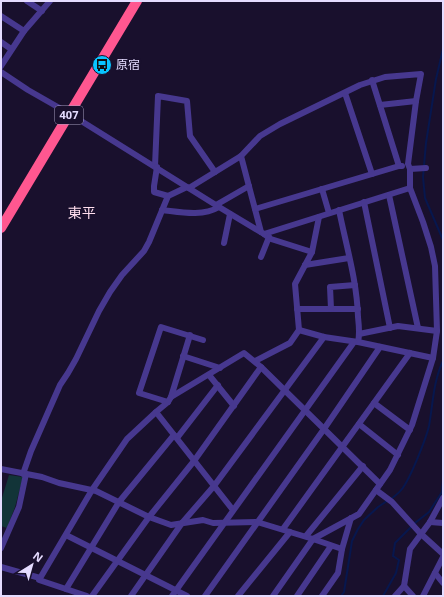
<svg xmlns="http://www.w3.org/2000/svg" width="444" height="597" font-family="'Noto Sans','Noto Sans JP',sans-serif">
<style>
.green{fill:#123438}
.lines{fill:none;stroke-linecap:round;stroke-linejoin:round}
.stream{stroke:#07174e;stroke-width:2}
.minor{stroke:#47388f;stroke-width:6}
.highway{stroke:#ff5790;stroke-width:10}
.labels{text-anchor:middle;stroke-width:4;stroke-linejoin:round;paint-order:stroke}
.shield{fill:#19102d;stroke:#a89fc0;stroke-width:1}
.shield-label{font-size:11px;font-weight:bold;fill:#e5dcff}
.poi-label{font-size:12px;fill:#e5dcff;stroke:#19102d;text-anchor:start}
.quarter-label{font-size:14px;fill:#ffdeee;stroke:#19102d}
</style>
<rect width="100%" height="100%" fill="#19102d"/>
<polygon class="green" points="9,475 23,477 15,507 7,528 1,526 1,501"/>
<g class="lines">
<g class="stream">
<polyline points="443,49 436,79 426,143 423,177 425,198 443,240"/>
<path d="M391,499C395,496 399,493 402,489C410,479 426,439 429,426C433,404 433,382 443,361"/>
<polyline points="341,596 344,592 352,541 358,529 364,520 378,507 387,501"/>
<polyline points="383,596 396,573 399,560 393,556 395,543 415,523 429,512 442,492 443,480"/>
</g>
<g class="minor">
<polyline points="27,1 42,11"/>
<polyline points="1,16 24,31"/>
<polyline points="1,42 11,49"/>
<polyline points="1,66 24,31 50,1"/>
<polyline points="1,72 28,90 70,114 219,207 264,234 410,188"/>
<polyline points="372,80 399,166 402,166"/>
<polyline points="345,93 372,174"/>
<polyline points="380,105 416,101"/>
<polyline points="241,156 261,232"/>
<polyline points="155,166 158,96 187,101 190,136 215,172"/>
<polyline points="157,167 154,186 154,192 168,196"/>
<polyline points="410,169 426,168"/>
<polyline points="322,189 329,213"/>
<polyline points="389,195 418,328"/>
<polyline points="364,202 390,328"/>
<polyline points="216,205 249,186"/>
<polyline points="255,209 399,166"/>
<path d="M162,210C180,212 202,217 219,207"/>
<path d="M339,210C346,245 357,281 358,317C359,326 360,334 358,342"/>
<polyline points="264,234 271,239 312,252"/>
<polyline points="224,243 230,214"/>
<polyline points="261,257 269,237"/>
<polyline points="305,265 349,258"/>
<polyline points="297,309 358,309"/>
<polyline points="331,309 330,287 355,285"/>
<polyline points="299,330 324,337 358,342 433,358"/>
<polyline points="359,334 398,326 437,331"/>
<polyline points="183,356 220,368"/>
<polyline points="255,361 290,343 299,330 295,284 312,252 319,217"/>
<polyline points="209,375 234,406"/>
<polyline points="171,397 190,335"/>
<polyline points="168,402 139,393 161,327 203,340"/>
<polyline points="374,403 410,430"/>
<polyline points="156,412 233,510"/>
<polyline points="359,424 398,455"/>
<polyline points="177,438 218,385"/>
<polyline points="1,469 42,477 59,483 96,491 149,517 171,525 203,520 213,523 257,522 313,539 359,514 390,470 412,425 433,358 437,331 435,266 431,247 423,222 410,188 410,169 408,164 416,101 421,74 385,77 360,85 280,124 260,136 241,156 189,188"/>
<polyline points="23,474 31,451 60,385 68,373 76,359 99,311 110,292 122,275 144,251 149,242 168,196 187,187"/>
<polyline points="376,490 392,502 420,533 443,554"/>
<polyline points="430,522 443,523"/>
<polyline points="182,523 214,486 324,337"/>
<polyline points="283,529 410,353"/>
<polyline points="66,535 187,596"/>
<polyline points="306,536 363,466"/>
<polyline points="1,548 19,507 26,474"/>
<polyline points="1,567 40,578"/>
<polyline points="435,573 443,583"/>
<polyline points="404,586 410,549 430,522 443,498"/>
<polyline points="66,589 119,502 174,435"/>
<polyline points="87,596 39,580 92,490 127,439 156,412 168,402 171,397 244,353 261,367 380,484"/>
<polyline points="92,596 149,517 194,461 261,367"/>
<polyline points="131,596 182,523"/>
<polyline points="172,596 354,342"/>
<polyline points="205,596 324,429 380,347"/>
<polyline points="238,596 290,532"/>
<polyline points="273,596 313,539 342,549"/>
<polyline points="297,596 331,546"/>
<polyline points="322,596 338,573 342,549 351,518"/>
<polyline points="395,596 404,586 413,596"/>
<polyline points="423,596 443,557"/>
</g>
<polyline class="highway" points="1,228 137,1"/>
</g>
<defs>
<g id="bus-disc" transform="scale(1)"><circle r="9.5" fill="#08c4ff" stroke="#19102d"/><path d="M-5-6H5V4H4V6H2V4H-2V6H-4V4H-5ZM-3.5-4V0h7V-4ZM-3.5 1.2v1.5H-2V1.2ZM2 1.2v1.5H3.5V1.2Z" fill="#111"/></g>
</defs>
<g fill-rule="evenodd">
<use href="#bus-disc" x="102" y="65"/>
</g>
<g class="labels">
<rect class="shield" x="55" y="106" width="28" height="18" rx="3"/>
<g class="shield-label">
<text x="69" y="119">407</text>
</g>
<g class="poi-label">
<text x="116" y="69">原宿</text>
</g>
<g class="quarter-label">
<text x="82" y="218">東平</text>
</g>
</g>
<rect width="444" height="597" fill="none" stroke="#e5dcff" stroke-width="4"/>
<g transform="translate(32 565) rotate(37)" stroke="#19102d" stroke-width="3" paint-order="stroke">
<path d="M0-3L7 15L0 10L-7 15Z" fill="#e5dcff"/>
<text y="-6" font-size="11" font-weight="bold" text-anchor="middle" fill="#e5dcff">N</text>
</g>
</svg>
